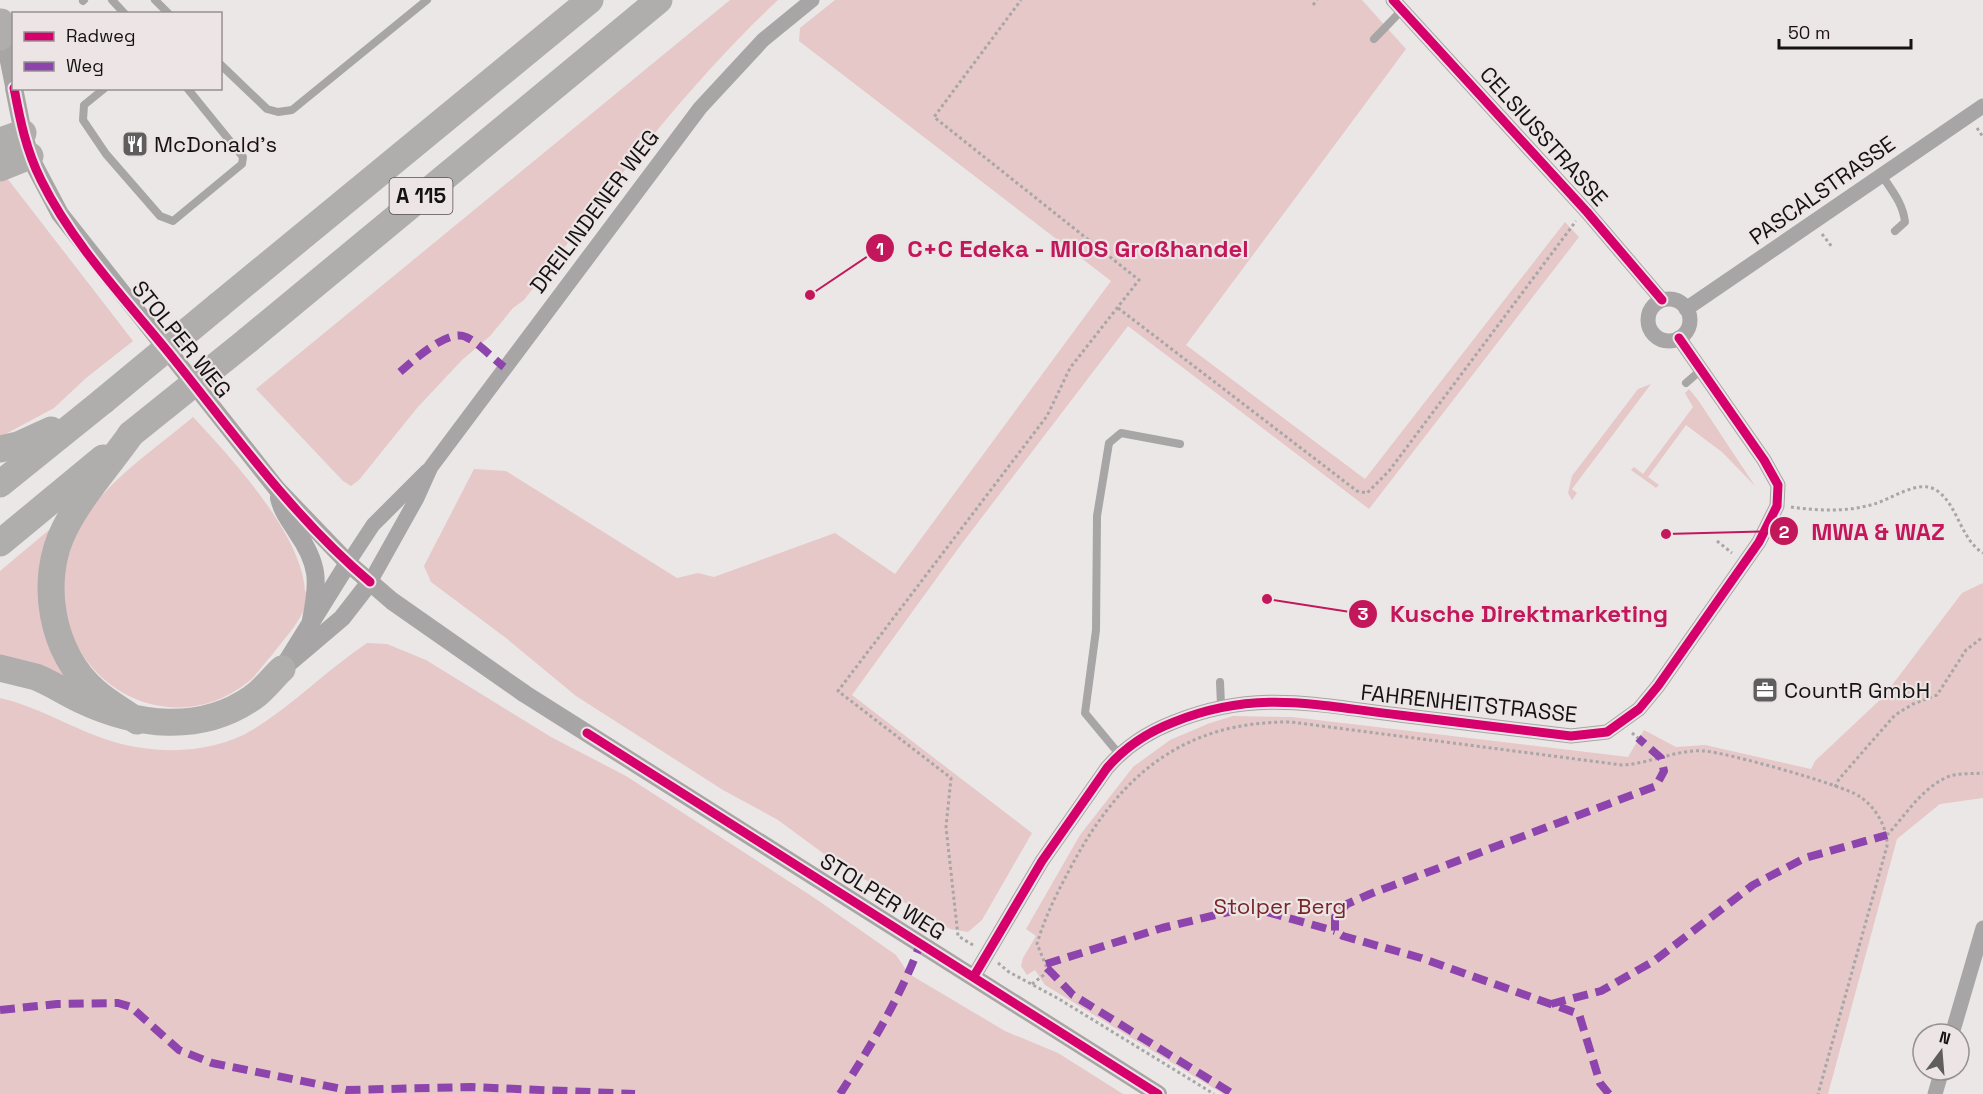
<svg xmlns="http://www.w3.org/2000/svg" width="1983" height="1094" font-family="'Space Grotesk',sans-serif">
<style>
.green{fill:#e5c8c7}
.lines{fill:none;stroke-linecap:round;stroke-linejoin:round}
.path{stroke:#a8a6a6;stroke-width:3;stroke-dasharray:3 3;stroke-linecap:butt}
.service{stroke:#a7a5a5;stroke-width:8}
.minor{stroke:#a7a5a5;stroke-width:15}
.tertiary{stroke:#a7a5a5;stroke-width:18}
.motorway{stroke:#b0adad;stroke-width:27}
.motorway-bridge{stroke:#b0adad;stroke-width:27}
.quiet{stroke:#8e44ad;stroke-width:8;stroke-dasharray:15 8;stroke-linecap:butt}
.cycleway-casing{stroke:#ede5e5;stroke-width:13}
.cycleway{stroke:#d6006c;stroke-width:9}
.labels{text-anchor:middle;stroke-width:4.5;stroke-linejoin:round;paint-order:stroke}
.shield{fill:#ede5e5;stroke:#555151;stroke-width:1.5}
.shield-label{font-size:21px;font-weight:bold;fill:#141212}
.street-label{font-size:22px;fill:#141212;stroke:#ede5e5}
.poi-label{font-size:22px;fill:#141212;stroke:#ede5e5;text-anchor:start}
.park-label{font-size:22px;fill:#762528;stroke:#ede5e5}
.leader{fill:none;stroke:#c2185b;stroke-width:2}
.callout-dot{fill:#c2185b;stroke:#ede5e5;stroke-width:2}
.mark-label{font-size:18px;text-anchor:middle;font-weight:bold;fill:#fff}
.callout-label{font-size:24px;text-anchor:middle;font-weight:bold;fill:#c2185b;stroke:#ede5e5;stroke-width:4.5;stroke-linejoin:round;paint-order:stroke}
</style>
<rect width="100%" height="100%" fill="#ebe7e7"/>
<g class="green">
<path d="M730,0H778C682,90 605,196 524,300L513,308L490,336L462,360L417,408L359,480L351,486L343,481L256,389Z"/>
<polygon points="835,0 1362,0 1406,49 1186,345 1365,479 1565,222 1579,237 1369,509 1128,326 960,546 852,695 1032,833 982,920 968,932 950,929 835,862 778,820 723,790 576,696 506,638 431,582 424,566 474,469 506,471 677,578 698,573 714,577 835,533 895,574 1111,281 799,41 800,28"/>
<polygon points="0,178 7,178 133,341 86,378 54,408 0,437"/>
<polygon points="1651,384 1572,489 1577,493 1572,500 1568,493 1572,476 1638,389"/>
<polygon points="1689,389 1698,400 1755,486 1722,452 1686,425 1648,477 1659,485 1656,488 1631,470 1634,467 1643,474 1693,407 1685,393"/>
<path d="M193,417C231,458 302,534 305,591L309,594C304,619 287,635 272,655C264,663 257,675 248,682C155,755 33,659 70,551C72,543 74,533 79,526C106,481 154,450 193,417Z"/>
<polygon points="55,525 47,570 90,692 0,657 0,571"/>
<polygon points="1983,583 1983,798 1940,804 1897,839 1828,1094 1223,1094 1045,985 1035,970 1027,975 1021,966 1023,958 1036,936 1026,929 1080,835 1133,767 1170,740 1210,723 1233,716 1292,717 1628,757 1644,730 1676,747 1705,745 1811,769 1815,761 1883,697 1962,593"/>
<path d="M367,643L387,644L426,660L551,737L626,776L813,897L896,955L909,974L1005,1031L1058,1053L1123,1094H0V698C36,706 68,726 102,738C149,755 210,756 254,729C294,704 328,669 367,643Z"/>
</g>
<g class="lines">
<g class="path">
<polyline points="1313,5 1317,0"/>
<polyline points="1977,128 1983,137"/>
<polyline points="1822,234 1832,247"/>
<polyline points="1118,308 1357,491 1367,493 1389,471 1576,221"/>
<path d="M1791,507C1818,511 1848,512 1874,504C1892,499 1918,479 1936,490C1958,504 1960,539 1983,553"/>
<polyline points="1717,541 1732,553"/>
<polyline points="1632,733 1638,738"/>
<polyline points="1835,787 1839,779 1895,715 1913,704 1937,695 1966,650 1983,637"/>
<path d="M1887,835C1906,815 1923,786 1950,776C1960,773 1972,774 1983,773"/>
<polyline points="973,945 958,936 946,827 951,778 838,691 1047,416 1070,368 1139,280 934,117 1021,0"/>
<polyline points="998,963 1009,972 1059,999 1214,1094"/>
<path d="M1032,984L1045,974L1047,968L1037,944C1045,916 1058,891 1072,865C1120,775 1184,721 1291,722L1622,765C1649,764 1677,749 1704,751C1725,752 1843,785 1859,796C1875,806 1888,828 1887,846L1818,1094"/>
</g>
<g class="service">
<polyline points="112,0 125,14"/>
<polyline points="155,0 169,14"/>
<polyline points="83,1 84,0"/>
<polyline points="1374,39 1402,10"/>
<polyline points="220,64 267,109 278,112 292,110 427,0"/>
<polyline points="105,88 84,105 83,120 106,154 160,216 173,221 242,164 243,157 187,88"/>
<path d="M1883,177C1893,192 1903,204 1905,222L1895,231"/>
<polyline points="1686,383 1701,370"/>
<polyline points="1220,682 1221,705"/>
<polyline points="1119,754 1085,713 1096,630 1097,516 1109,443 1121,433 1180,444"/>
</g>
<g class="minor">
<polyline points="1393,0 1587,212 1662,300"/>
<circle cx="1669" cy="320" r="21"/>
<polyline points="1686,309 1983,106"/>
<polyline points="348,563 373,525 427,471"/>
<polyline points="370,582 417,498 431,467 700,108 763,40 812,0"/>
<path d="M974,976L1042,861L1107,768C1125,747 1148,732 1174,722C1255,689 1316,705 1399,715C1456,722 1514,729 1571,736L1607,732L1639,709L1658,686L1759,542L1777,506L1778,485L1764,460L1679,338"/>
<polyline points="1952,1034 1983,928"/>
<polyline points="1935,1094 1942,1070"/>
</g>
<g class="tertiary">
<polyline points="2,26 14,86"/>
<polyline points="14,88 23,133 32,161 60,214 277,489 348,563 392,601 525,694 1158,1094"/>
<path d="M279,498C282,511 289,520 296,531C319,564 319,581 311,620"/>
<polyline points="289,663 342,618 370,582"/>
<polyline points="282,669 348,563"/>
</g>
<g class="motorway">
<polyline points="0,37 1,22"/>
<polyline points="0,141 23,133"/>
<polyline points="0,168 30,156"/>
<polyline points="219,305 590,0"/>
<polyline points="248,340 659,0"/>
<path d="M131,434C110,464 81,496 65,528C38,580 51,654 96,692C108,703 124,711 137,721"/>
<polyline points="0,449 18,445 51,430"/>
<polyline points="0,484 103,401"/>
<polyline points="0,543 103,458"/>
<path d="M0,668C12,671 24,674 36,677C51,683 66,693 81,700C136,726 200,734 252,698C263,691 272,678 282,669"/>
</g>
<g class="motorway-bridge">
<polyline points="103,401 219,305"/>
<polyline points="131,434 248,340"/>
</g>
<g class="quiet">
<path d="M400,372C413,361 448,328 466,337C479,343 492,358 504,367"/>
<polyline points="1046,964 1162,928 1249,907 1335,931"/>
<polyline points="1047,968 1073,995 1233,1094"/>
<polyline points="1551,1004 1601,991 1654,961 1753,885 1805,858 1887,835"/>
<polyline points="0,1010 57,1004 118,1003 131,1007 179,1050 212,1063 347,1090 471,1087 635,1094"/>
<path d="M840,1094C871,1046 901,996 921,942"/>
<polyline points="1609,1094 1600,1083 1579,1014 1421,958 1343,936 1335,931 1335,917 1347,904 1370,894 1656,786 1664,771 1661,758 1638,738"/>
</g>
<g class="cycleway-casing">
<g id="cycleway">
<polyline points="1393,0 1587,212 1662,300"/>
<path d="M14,88C20,120 26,150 41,180C73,245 127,301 173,358C235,435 294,518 370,582"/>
<polyline points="587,733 1158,1094"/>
<path d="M974,976L1042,861L1107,768C1125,747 1148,732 1174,722C1255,689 1316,705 1399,715C1456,722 1514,729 1571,736L1607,732L1639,709L1658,686L1759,542L1777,506L1778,485L1764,460L1679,338"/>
</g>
</g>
<use href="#cycleway" class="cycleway"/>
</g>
<defs>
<g id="restaurant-square" transform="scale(1.35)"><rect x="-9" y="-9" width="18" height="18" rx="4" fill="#5f5d5d" stroke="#ede5e5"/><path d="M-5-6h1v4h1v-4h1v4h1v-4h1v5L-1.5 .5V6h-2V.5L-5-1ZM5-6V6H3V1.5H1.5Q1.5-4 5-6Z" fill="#fff"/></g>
<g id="office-square" transform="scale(1.35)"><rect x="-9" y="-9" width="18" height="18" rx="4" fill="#5f5d5d" stroke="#ede5e5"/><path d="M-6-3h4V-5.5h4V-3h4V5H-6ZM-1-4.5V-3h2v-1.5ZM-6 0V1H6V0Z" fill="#fff"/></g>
</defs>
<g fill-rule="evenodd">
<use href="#restaurant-square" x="135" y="144"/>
<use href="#office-square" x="1765" y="690"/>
</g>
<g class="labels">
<rect class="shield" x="389.5" y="178" width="63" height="36" rx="4.5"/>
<g class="shield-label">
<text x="421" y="203">A 115</text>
</g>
<g class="street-label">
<text transform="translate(1544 136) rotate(48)" y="8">CELSIUSSTRASSE</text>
<text transform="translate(1822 190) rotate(-35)" y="8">PASCALSTRASSE</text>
<text transform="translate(594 211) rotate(-53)" y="8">DREILINDENER WEG</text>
<text transform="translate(182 339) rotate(51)" y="8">STOLPER WEG</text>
<text transform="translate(1469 703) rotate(6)" y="8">FAHRENHEITSTRASSE</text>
<text transform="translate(883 896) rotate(32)" y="8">STOLPER WEG</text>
</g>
<g class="poi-label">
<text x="154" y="152">McDonald's</text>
<text x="1784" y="698">CountR GmbH</text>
</g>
<g class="park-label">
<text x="1280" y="914">Stolper Berg</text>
</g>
</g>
<path class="leader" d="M810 295L880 248M1666 534L1784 531M1267 599L1363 614"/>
<g class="callout-dot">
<circle cx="810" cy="295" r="6"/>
<circle cx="1666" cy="534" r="6"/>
<circle cx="1267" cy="599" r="6"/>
<circle cx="880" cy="248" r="15"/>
<circle cx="1784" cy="531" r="15"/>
<circle cx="1363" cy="614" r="15"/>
</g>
<g class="mark-label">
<text x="880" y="255">1</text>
<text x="1784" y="538">2</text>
<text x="1363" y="620">3</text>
</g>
<g class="callout-label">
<text x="1078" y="257">C+C Edeka - MIOS Großhandel</text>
<text x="1878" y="540">MWA &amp; WAZ</text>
<text x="1529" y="622">Kusche Direktmarketing</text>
</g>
<rect x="12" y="12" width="210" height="78" fill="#ede5e5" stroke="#969191" stroke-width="1.5"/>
<rect x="24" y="32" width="30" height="9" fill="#d6006c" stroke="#969191" stroke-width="1.5"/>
<text x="66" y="42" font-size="18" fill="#141212">Radweg</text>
<rect x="24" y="62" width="30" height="9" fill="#8e44ad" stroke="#969191" stroke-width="1.5"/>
<text x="66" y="72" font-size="18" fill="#141212">Weg</text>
<g transform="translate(1941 1052) rotate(16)"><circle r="28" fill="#ede5e5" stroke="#969191" stroke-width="1.5"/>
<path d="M0-4.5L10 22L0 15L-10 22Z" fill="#5f5d5d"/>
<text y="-9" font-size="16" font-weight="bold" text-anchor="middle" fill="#141212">N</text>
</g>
<path d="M1779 39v9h132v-9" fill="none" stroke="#141212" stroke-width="3"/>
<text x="1788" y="39" font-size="18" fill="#141212" stroke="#ede5e5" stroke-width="4.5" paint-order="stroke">50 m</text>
</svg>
